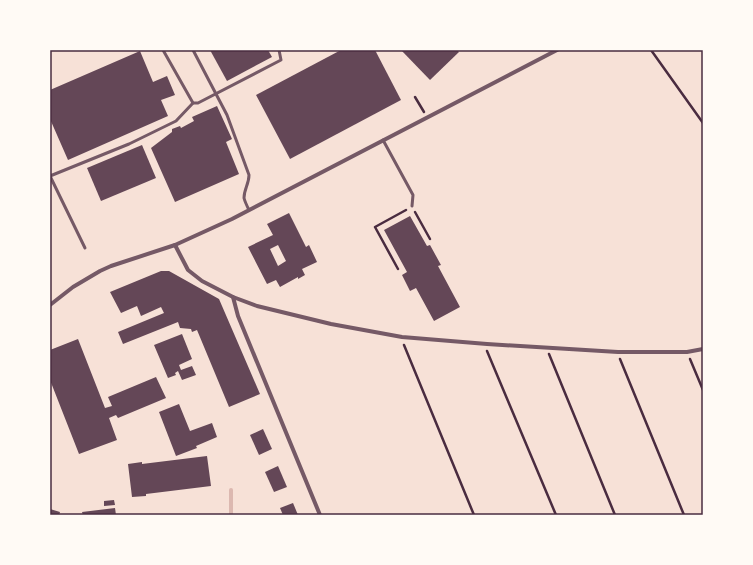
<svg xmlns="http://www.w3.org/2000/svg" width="753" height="565" font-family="Helvetica,sans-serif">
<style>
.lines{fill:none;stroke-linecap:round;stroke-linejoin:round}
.stream{stroke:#dcb8b0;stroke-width:4}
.building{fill:#644757;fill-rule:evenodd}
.path{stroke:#4a2c40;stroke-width:2.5}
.service{stroke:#755966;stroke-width:3}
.minor{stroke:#755966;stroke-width:4}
.neatline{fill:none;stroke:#4a2c40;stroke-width:1.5}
</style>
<rect width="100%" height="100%" fill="#f7e1d7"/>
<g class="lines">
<polyline class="stream" points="231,515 231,490"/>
</g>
<g class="building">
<polygon points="210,50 268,50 272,57 227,81"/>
<polygon points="341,50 375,50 401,100 290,159 256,95"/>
<polygon points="401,50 457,50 459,52 430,80"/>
<polygon points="140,51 153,82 167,76 175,95 161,100 168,116 68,160 50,119 50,90"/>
<polygon points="217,106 232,139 226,142 239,174 175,202 151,148 172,132 172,129 180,126 181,128 194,121 192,117"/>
<polygon points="142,145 156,178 101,201 87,168"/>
<path d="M289,213L306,247L309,245L317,262L302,269L305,275L298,279V277L280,287L276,280L267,284L248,247L273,235L267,224ZM278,245L286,261L278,266L270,249Z"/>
<polygon points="410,216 427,246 430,245 441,265 438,266 460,307 434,321 416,288 410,291 402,275 407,272 384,230"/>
<polygon points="161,271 169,271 219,299 260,394 229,407 197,330 192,332 191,329 180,328 178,322 123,344 118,332 164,313 161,307 141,316 137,306 121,313 110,292"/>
<polygon points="182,334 192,359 179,365 181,370 192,366 196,375 182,380 178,371 175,373 176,375 168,378 154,345"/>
<polygon points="78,339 105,408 112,406 108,397 156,377 166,398 118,418 116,415 109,418 117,440 79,454 50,380 50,350"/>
<polygon points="179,404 190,431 212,423 217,437 196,446 197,448 176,456 159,412"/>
<polygon points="263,429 272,449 259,455 250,435"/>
<polygon points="207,456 211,486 146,494 146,496 132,497 128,464 142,462 142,464"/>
<polygon points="278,466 287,487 274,492 265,472"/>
<polygon points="114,500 115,505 104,506 104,501"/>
<polygon points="293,503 298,515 283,515 280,508"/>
<polygon points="115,508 116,515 83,515 82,512"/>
<polygon points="50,509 60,512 59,515 50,515"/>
</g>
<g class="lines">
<g class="path">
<polyline points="651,50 703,123"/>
<polyline points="415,97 424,112"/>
<polyline points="415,212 430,239"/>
<polyline points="398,269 375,227 406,210"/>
<polyline points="404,345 474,515"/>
<polyline points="487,351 556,515"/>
<polyline points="549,354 615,515"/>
<polyline points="620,359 684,515"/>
<polyline points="690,359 703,390"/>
</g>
<g class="service">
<polyline points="163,50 193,103 198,103 281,60 279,50"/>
<path d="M193,50L227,115L249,175C249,184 244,189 244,198C245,202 247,206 249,210"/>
<polyline points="383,140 413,195 412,206"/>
<polyline points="50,176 129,144 176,121 193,103"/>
<polyline points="50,176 85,248"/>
</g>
<g class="minor">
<polyline points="175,245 188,270 202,281 233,297 257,306 331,324 402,337 487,344 618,352 687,352 703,349"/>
<polyline points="233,297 238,316 320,515"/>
<polyline points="50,305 73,287 100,271 111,266 175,245 232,219 557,50"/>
</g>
</g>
<rect width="753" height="565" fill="none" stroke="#fffaf5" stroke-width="102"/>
<rect x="51" y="51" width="651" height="463" class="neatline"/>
</svg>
